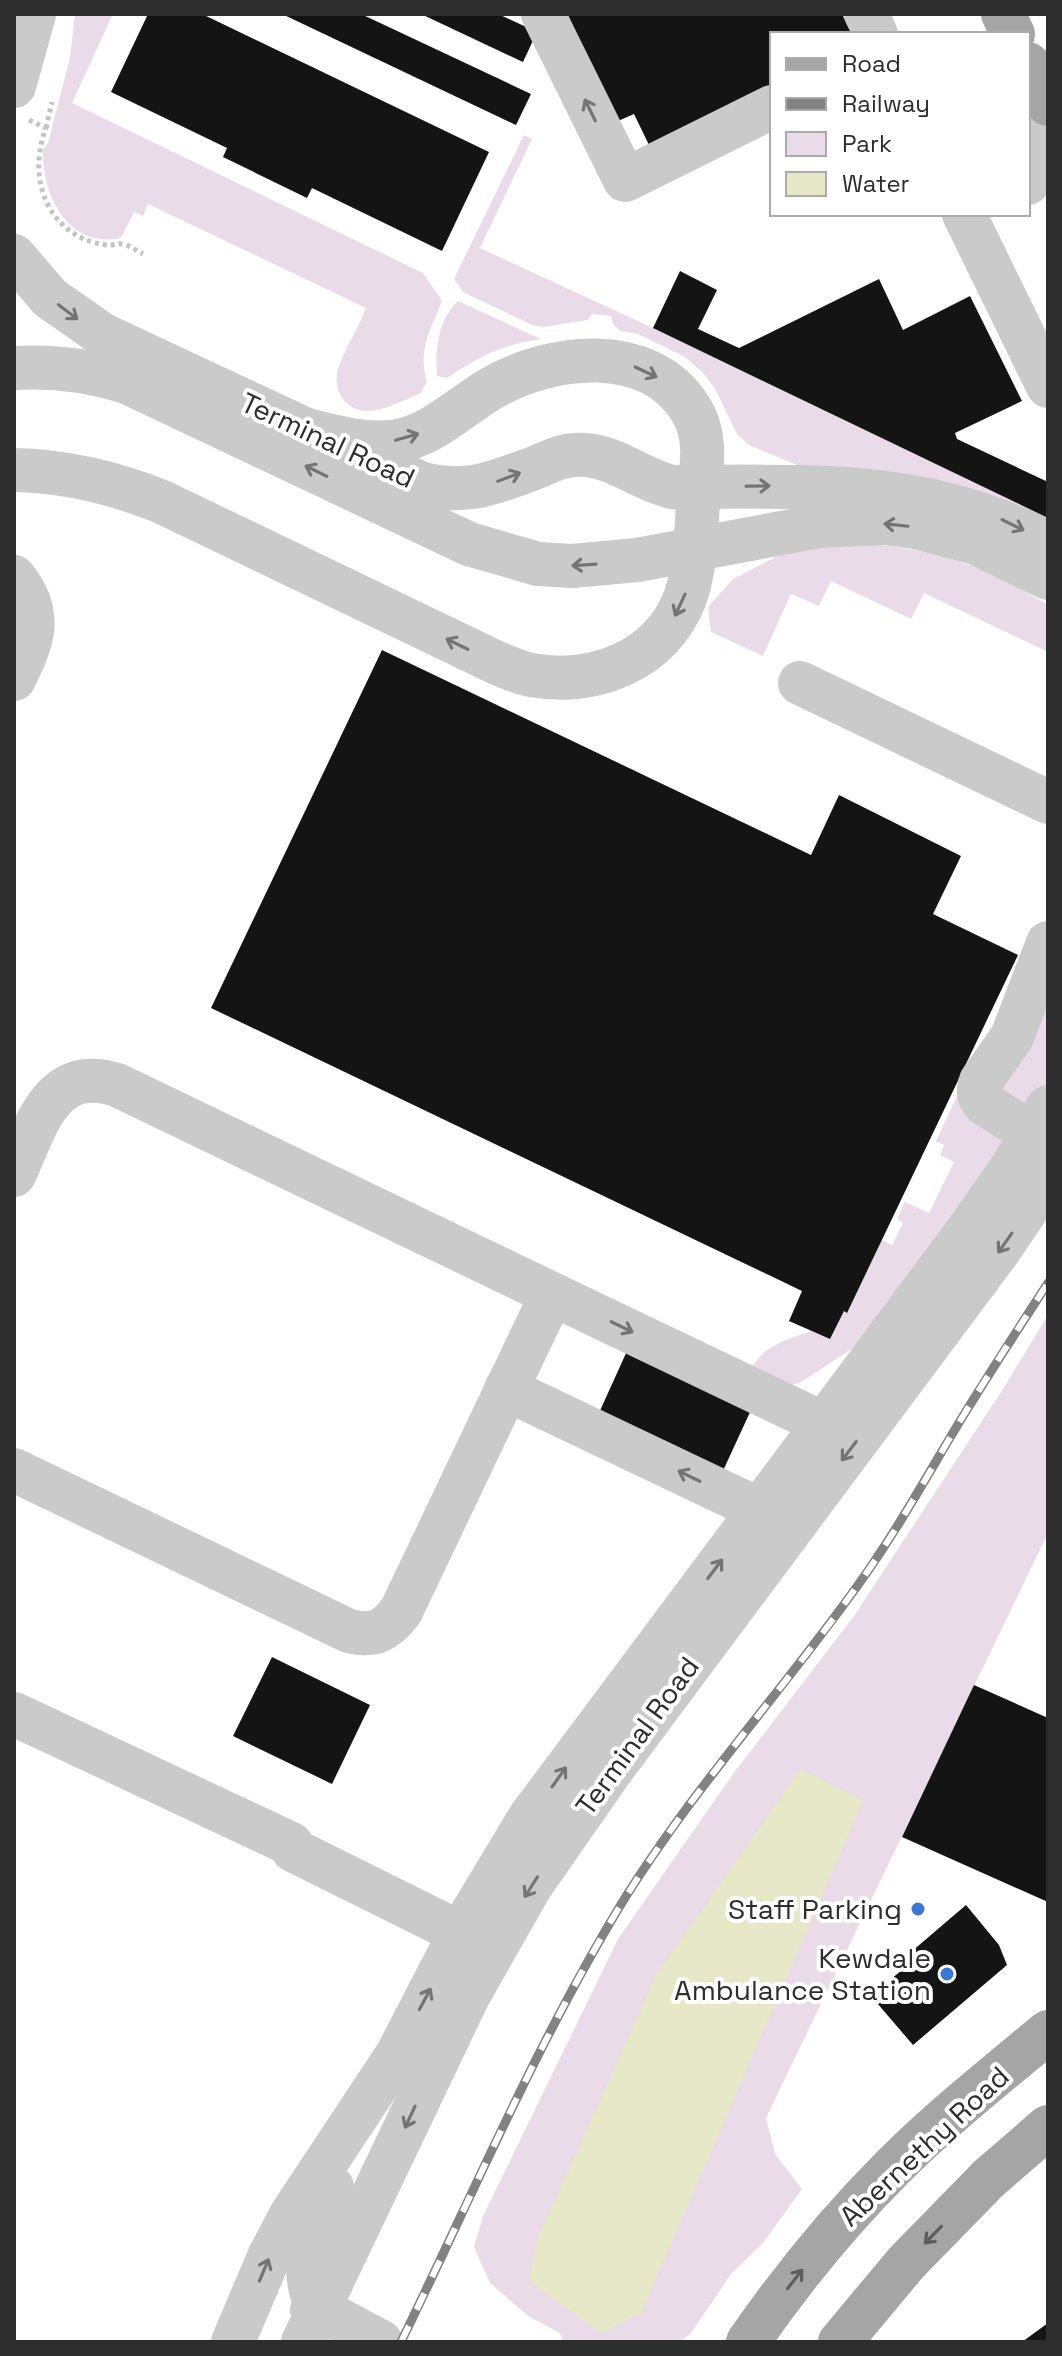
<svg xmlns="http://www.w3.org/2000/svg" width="1062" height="2356" font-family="'Space Grotesk',sans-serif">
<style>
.green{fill:#e9dbe7}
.water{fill:#e6e8c8}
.building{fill:#141414}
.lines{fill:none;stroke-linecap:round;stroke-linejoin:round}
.path{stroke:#c4c4c4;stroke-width:5;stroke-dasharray:4 4;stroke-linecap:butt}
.minor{stroke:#cacaca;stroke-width:44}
.major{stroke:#a5a5a5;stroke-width:44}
.rail-casing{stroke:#828282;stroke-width:9}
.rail{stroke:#fff;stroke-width:6;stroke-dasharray:18;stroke-linecap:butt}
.oneway{stroke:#747474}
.oneway2{stroke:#5d5d5d}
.poi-dot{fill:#3a78d8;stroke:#fff;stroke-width:3}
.labels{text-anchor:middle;stroke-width:8;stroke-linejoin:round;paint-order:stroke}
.street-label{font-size:28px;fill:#2d2d2d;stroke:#fff}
.poi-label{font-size:28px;fill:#2d2d2d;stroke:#fff;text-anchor:end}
</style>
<rect width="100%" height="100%" fill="#fff"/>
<g class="green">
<path d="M75,14H113L72,103L423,273L442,301C431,329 417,351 427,381L421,393C396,403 360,426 341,396C335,387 336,375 339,366C346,346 359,327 366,308L148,204L143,216L134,212L122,236L117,239C65,245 42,193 43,150L48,143L70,58Z"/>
<polygon points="524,135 532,139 480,248 653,328 1048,518 1048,528 797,465 749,445 737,434 714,387 702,372 685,357 638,334 620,331 613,324 611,316 592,314 588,320 543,327 532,325 463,292 454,279"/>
<path d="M458,301L541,339C505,344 477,357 447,378L437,376C435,351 438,319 458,301Z"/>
<path d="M856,543C902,546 945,554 988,572C1009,581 1028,594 1048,605V652L924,593L911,619L831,581L819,606L791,594L763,656L711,632L708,607L733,579L791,549Z"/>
<polygon points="1048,994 1048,1085 1030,1110 1001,1092"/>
<path d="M960,1090L988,1128L1005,1143L873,1335L801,1382L792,1385L750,1370C766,1344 783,1341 811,1331L830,1339L844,1311L847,1312L882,1240L892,1245L903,1223L897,1219L905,1202L929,1213L954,1162L940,1155L944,1145L936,1141Z"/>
<polygon points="1048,1315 1048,1533 766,2118 775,2154 802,2189 763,2243 731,2274 691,2333 680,2342 563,2342 560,2333 528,2316 490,2283 474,2247 483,2216 618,1939 733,1774 854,1616 1001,1392"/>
</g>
<polygon class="water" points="801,1769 863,1801 641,2313 601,2333 529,2281 538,2238 657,1974"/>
<g class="building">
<polygon points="148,14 202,14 489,152 442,251 312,188 307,198 223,157 227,148 111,92"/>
<polygon points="282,14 361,14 531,94 516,125"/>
<polygon points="421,14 498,14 537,32 523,62"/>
<polygon points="567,14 842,14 852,34 772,34 772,85 649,145 634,114 618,121"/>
<polygon points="680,271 717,290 698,329 739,348 879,279 903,330 970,296 1022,401 955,433 957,439 1048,482 1048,518 653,328"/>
<polygon points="382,650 811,855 839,795 961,856 933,914 1018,955 847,1313 844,1311 830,1339 789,1321 802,1291 211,1008"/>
<polygon points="627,1351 751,1410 722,1473 598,1415"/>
<polygon points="272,1657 370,1705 332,1784 233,1736"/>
<polygon points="974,1685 1048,1718 1048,1902 902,1837"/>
<polygon points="966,1905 999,1945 1007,1965 913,2045 871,1996 909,1964 904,1958"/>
<polygon points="1048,2323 1048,2342 1022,2342 1037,2331"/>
</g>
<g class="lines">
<g class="path">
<path d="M29,120L46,128C30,169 40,219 84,239C91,242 101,245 108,245C112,246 117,243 121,244C128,244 137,251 143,254"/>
<polyline points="46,128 52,102"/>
</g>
<g class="minor">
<polyline points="543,14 625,180 772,107"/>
<polyline points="866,14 876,34"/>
<polyline points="14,86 34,14"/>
<path d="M1028,183C1041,166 1046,146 1048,124"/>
<polyline points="964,214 1048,386"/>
<path d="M14,256L50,298L103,335L422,484C468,495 494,483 537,467C553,460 567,453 585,455C617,457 641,480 672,487C807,487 924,478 1048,543"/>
<path d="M14,368C53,366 89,370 127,382L469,544L538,564L572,566L637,560L819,526L884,523L915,527L976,543L1048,578"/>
<path d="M14,470C66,471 113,482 162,502L497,663C508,667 519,673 531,675C594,686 661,661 685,598C696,567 696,534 698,502C701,470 709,437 690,408C648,342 551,354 492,388C459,407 432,437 392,442C362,445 331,436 302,429"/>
<path d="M14,577C44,614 33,640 14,679"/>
<polyline points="800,683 1048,802"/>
<path d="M1048,943L1012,1037L981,1081C977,1092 978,1096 985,1104L1048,1144"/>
<path d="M14,1175C37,1126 50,1064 117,1085L552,1294L401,1611C386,1631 374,1637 349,1631L14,1470"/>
<polyline points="552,1294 824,1424"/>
<polyline points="506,1389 760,1510"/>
<polyline points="14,1714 291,1844 293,1850 460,1933"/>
<polyline points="319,2309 381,2342"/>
<path d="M312,2310L319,2309C296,2271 314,2225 332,2187"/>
<polyline points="233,2342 269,2257 291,2215 397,2055 460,1933 530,1817 966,1233 1012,1167 1048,1107"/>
<polyline points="303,2342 468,1996 530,1887 610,1772 1000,1249 1048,1178"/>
</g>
<g class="major">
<polyline points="1003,14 1013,34"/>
<polyline points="1028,64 1048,104"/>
<path d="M748,2342C791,2280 839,2221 892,2168C941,2119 995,2076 1048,2032"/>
<polyline points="840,2342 906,2263 988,2179 1048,2127"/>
</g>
<g class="rail-casing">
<path id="rail" d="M401,2342C472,2196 536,2045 620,1906C690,1792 781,1693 858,1585C894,1535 923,1483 954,1431C984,1381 1016,1332 1048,1283"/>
</g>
<use href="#rail" class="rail"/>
</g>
<defs><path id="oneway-shaft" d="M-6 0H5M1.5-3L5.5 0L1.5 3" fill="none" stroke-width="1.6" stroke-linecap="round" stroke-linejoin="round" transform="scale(2)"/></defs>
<g class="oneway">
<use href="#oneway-shaft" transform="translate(590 110) rotate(-116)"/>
<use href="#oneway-shaft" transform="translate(68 312) rotate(37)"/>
<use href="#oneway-shaft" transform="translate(646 372) rotate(25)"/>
<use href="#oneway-shaft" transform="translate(407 437) rotate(-16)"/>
<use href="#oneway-shaft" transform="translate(316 471) rotate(-154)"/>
<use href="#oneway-shaft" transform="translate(509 477) rotate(-21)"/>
<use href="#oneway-shaft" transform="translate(758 486) rotate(-1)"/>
<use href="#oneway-shaft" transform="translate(896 525) rotate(-174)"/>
<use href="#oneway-shaft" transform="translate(1013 525) rotate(26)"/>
<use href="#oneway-shaft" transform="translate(584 565) rotate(176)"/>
<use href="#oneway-shaft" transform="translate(680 605) rotate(115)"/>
<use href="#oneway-shaft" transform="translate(457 644) rotate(-154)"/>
<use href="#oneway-shaft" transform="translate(1005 1243) rotate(125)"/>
<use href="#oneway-shaft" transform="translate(622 1327) rotate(26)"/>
<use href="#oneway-shaft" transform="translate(849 1451) rotate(127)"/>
<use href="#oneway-shaft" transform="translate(689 1476) rotate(-154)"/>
<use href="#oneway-shaft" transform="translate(715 1569) rotate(-53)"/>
<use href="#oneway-shaft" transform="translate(559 1777) rotate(-55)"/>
<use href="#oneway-shaft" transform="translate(531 1887) rotate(122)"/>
<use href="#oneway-shaft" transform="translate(425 1999) rotate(-62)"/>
<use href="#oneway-shaft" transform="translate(410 2117) rotate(115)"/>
<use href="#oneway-shaft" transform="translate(264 2270) rotate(-67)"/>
</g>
<g class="oneway2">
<use href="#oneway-shaft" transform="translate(933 2235) rotate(134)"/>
<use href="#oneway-shaft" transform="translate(795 2279) rotate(-52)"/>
</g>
<g class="poi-dot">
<circle cx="918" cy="1909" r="8"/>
<circle cx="947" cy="1974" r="8"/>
</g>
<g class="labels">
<g class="street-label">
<text transform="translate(328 440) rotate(25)" y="10">Terminal Road</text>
<text transform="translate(637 1736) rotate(-54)" y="10">Terminal Road</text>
<text transform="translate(924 2146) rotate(-43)" y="10">Abernethy Road</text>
</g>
<g class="poi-label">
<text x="902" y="1919">Staff Parking</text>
<text x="931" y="1968">Kewdale<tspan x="931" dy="32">Ambulance Station</tspan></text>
</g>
</g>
<rect width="1062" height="2356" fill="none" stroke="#2d2d2d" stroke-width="32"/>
<rect x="770" y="32" width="260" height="184" fill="#ffffff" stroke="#ababab" stroke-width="2"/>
<rect x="786" y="58" width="40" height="12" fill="#a5a5a5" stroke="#ababab" stroke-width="2"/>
<text x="842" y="72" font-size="24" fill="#2d2d2d">Road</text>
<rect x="786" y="98" width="40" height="12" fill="#828282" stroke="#ababab" stroke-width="2"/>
<text x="842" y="112" font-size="24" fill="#2d2d2d">Railway</text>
<rect x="786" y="132" width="40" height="24" fill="#e9dbe7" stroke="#ababab" stroke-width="2"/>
<text x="842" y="152" font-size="24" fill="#2d2d2d">Park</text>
<rect x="786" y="172" width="40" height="24" fill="#e6e8c8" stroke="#ababab" stroke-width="2"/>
<text x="842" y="192" font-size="24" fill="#2d2d2d">Water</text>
</svg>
